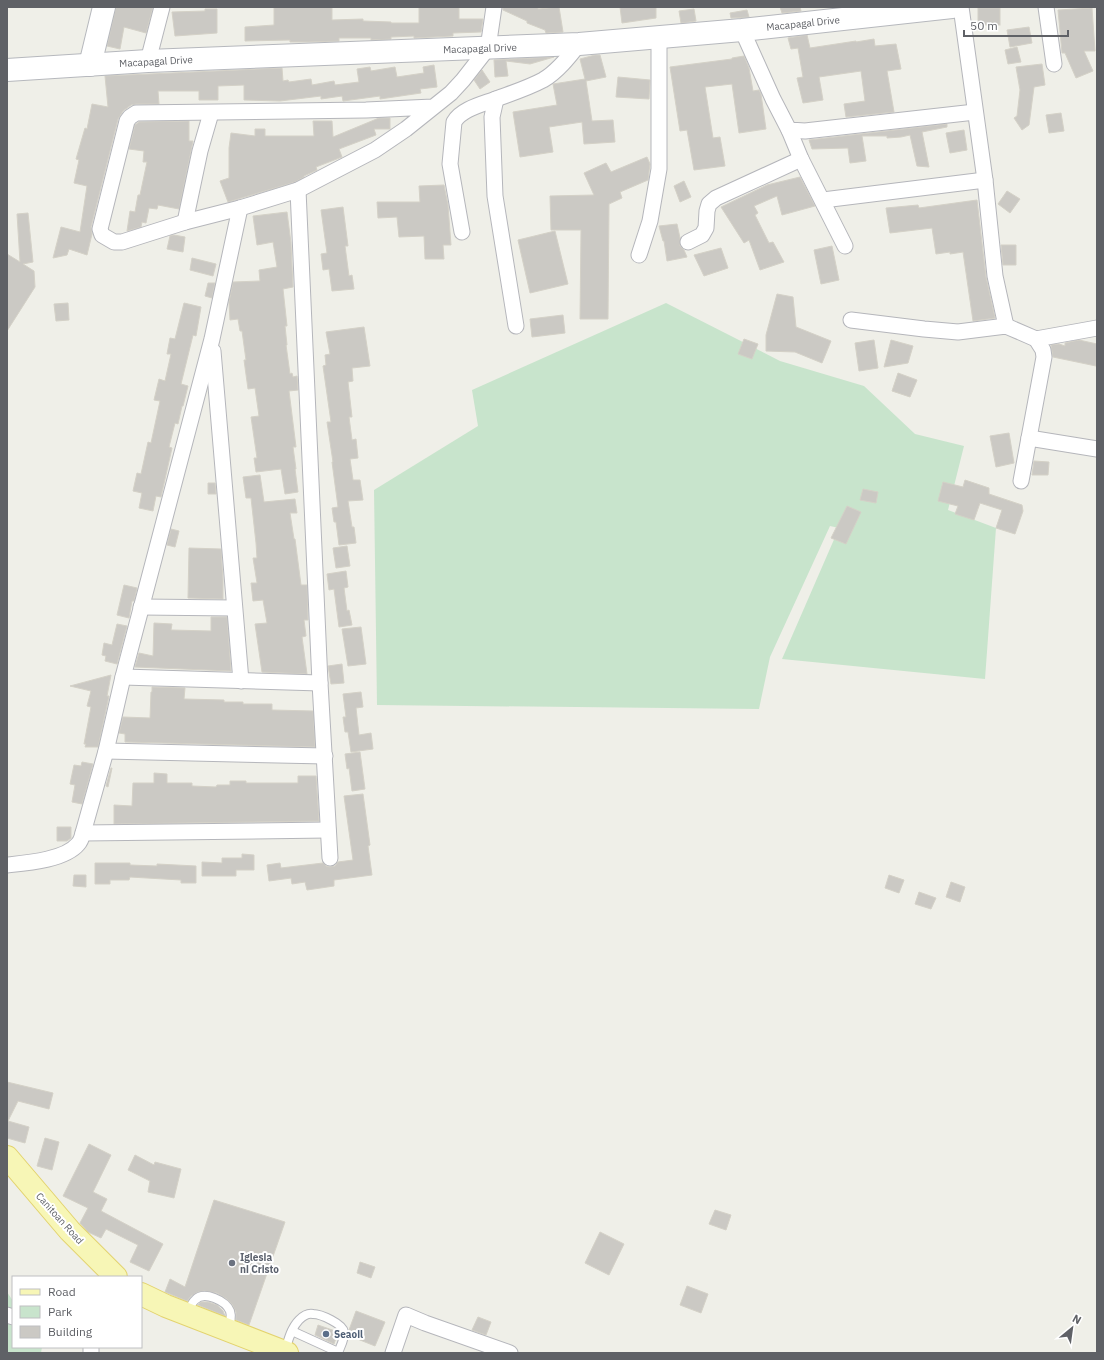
<svg xmlns="http://www.w3.org/2000/svg" width="1104" height="1360" font-family="'IBM Plex Sans',sans-serif">
<style>
.green{fill:#c8e4cc}
.building{fill:#cbc9c4;stroke:#d4d1c7}
.lines{fill:none;stroke-linecap:round;stroke-linejoin:round}
.lane-casing{stroke:#b5b6bb;stroke-width:10}
.street-casing{stroke:#b5b6bb;stroke-width:17}
.secondary-casing{stroke:#b6b8bd;stroke-width:24}
.primary-casing{stroke:#e3d36e;stroke-width:24}
.lane{stroke:#fff;stroke-width:8}
.street{stroke:#fff;stroke-width:15}
.secondary{stroke:#fff;stroke-width:22}
.primary{stroke:#f7f6b6;stroke-width:22}
.worship-dot{fill:#6b7280;stroke:#fff;stroke-width:1.5}
.service-dot{fill:#5c6f8a;stroke:#fff;stroke-width:1.5}
.labels{text-anchor:middle;stroke-width:4;stroke-linejoin:round;paint-order:stroke}
.street-label{font-size:10px;fill:#5f6166;stroke:#fff}
.worship-label{font-size:10px;font-weight:bold;fill:#5b616d;stroke:#fff;text-anchor:start}
.service-label{font-size:10px;font-weight:bold;fill:#4e5e75;stroke:#fff;text-anchor:start}
</style>
<rect width="100%" height="100%" fill="#efefe8"/>
<g class="green">
<polygon points="666,303 780,361 864,386 915,434 964,446 948,510 996,528 985,679 782,659 839,528 830,526 770,657 759,709 377,705 374,490 478,426 472,390"/>
<polygon points="7,1292 13,1301 13,1347 42,1347 41,1353 7,1353"/>
</g>
<g class="building">
<polygon points="116,7 153,7 146,33 124,27 120,49 107,46"/>
<polygon points="274,7 332,7 332,20 363,19 363,21 391,22 391,23 419,23 419,7 459,7 459,19 483,19 481,32 453,33 453,36 414,38 414,36 391,37 391,39 371,40 371,38 339,38 339,41 308,42 290,42 290,40 245,41 245,27 274,25"/>
<polygon points="503,7 538,7 538,9 559,7 563,32 546,33 545,30 527,23 527,21 503,10"/>
<polygon points="620,7 656,7 656,18 622,23"/>
<polygon points="780,7 800,7 801,11 782,13"/>
<rect x="978" y="8" width="22" height="17"/>
<polygon points="1092,8 1095,51 1084,51 1093,71 1076,78 1065,53 1062,53 1058,10"/>
<polygon points="205,9 217,9 217,33 175,36 172,12 205,11"/>
<polygon points="694,9 696,21 681,23 679,11"/>
<polygon points="747,10 749,17 731,18 730,13"/>
<polygon points="1029,27 1032,43 1010,47 1007,30"/>
<polygon points="807,35 810,48 856,41 856,42 874,39 875,46 896,44 901,69 887,71 894,112 846,117 844,104 865,101 861,71 819,77 823,100 803,103 797,78 803,77 798,48 791,49 788,38"/>
<polygon points="1017,47 1021,62 1008,64 1005,50"/>
<polygon points="595,55 600,55 606,77 586,81 592,121 613,120 615,142 584,144 582,122 549,127 553,152 520,157 513,112 557,105 553,84 585,79 580,59"/>
<polygon points="744,56 749,68 753,91 759,90 761,94 766,129 739,133 732,84 705,87 713,138 720,137 725,166 694,170 687,130 680,131 670,67 732,59 732,58"/>
<polygon points="554,57 530,64 506,61 508,76 495,77 494,60"/>
<polygon points="1042,64 1045,85 1034,87 1029,125 1022,130 1014,118 1017,116 1020,90 1016,67"/>
<polygon points="434,65 437,87 420,89 421,93 380,99 380,96 343,101 342,96 321,99 321,96 280,101 244,100 244,85 218,86 218,100 199,100 199,91 158,91 159,104 136,104 131,105 123,111 118,119 91,227 92,234 87,255 69,249 67,255 53,258 61,227 80,232 87,186 74,183 79,160 76,159 85,128 87,129 92,104 108,107 105,76 282,68 283,81 288,80 289,82 311,79 312,85 334,81 335,85 359,82 357,69 370,67 371,71 395,67 397,77 424,73 423,67"/>
<polygon points="482,70 490,82 480,89 474,80"/>
<polygon points="618,77 650,80 649,99 616,97"/>
<polygon points="1061,113 1064,131 1049,133 1046,115"/>
<polygon points="379,118 390,118 390,129 374,129 376,135 339,149 342,157 316,167 317,170 304,176 304,177 295,182 228,202 220,181 229,178 229,148 231,133 255,136 255,129 265,129 265,136 314,136 313,121 332,121 333,137"/>
<polygon points="189,121 189,141 193,141 179,209 158,205 157,209 149,208 146,223 142,222 141,227 127,231 130,211 135,212 138,195 140,195 147,162 143,162 144,151 129,149 135,125 139,122"/>
<polygon points="947,124 947,127 922,132 929,167 917,166 910,135 901,137 887,138 887,136 862,136 866,161 850,163 848,148 812,149 809,140"/>
<polygon points="964,130 967,150 950,153 946,133"/>
<polygon points="647,157 650,164 648,180 620,192 622,198 609,204 608,319 580,319 581,230 551,230 550,196 594,195 584,173 606,163 611,172"/>
<polygon points="800,177 815,206 782,215 777,196 754,206 758,213 755,215 769,243 773,242 784,262 760,270 749,240 744,243 721,207 767,185"/>
<polygon points="684,181 691,197 680,202 674,186"/>
<polygon points="444,185 448,205 451,245 443,245 444,259 425,259 424,236 399,237 397,217 378,218 377,202 420,202 419,186"/>
<polygon points="1007,191 1020,199 1010,213 998,204"/>
<polygon points="977,200 986,277 995,318 973,321 963,252 950,254 950,252 936,254 932,228 890,233 886,208 918,205 919,208"/>
<polygon points="343,207 348,246 345,246 349,276 352,275 354,289 332,291 329,269 323,270 321,254 327,253 321,210"/>
<polygon points="287,212 291,243 293,287 283,289 287,326 285,326 287,345 286,345 290,374 292,373 293,377 297,376 298,390 289,391 296,447 293,447 296,469 295,469 298,492 285,494 281,469 256,472 254,458 257,458 251,417 259,416 255,388 248,389 244,360 246,360 242,331 240,331 238,319 230,320 229,302 233,282 260,281 259,270 277,267 273,242 257,245 253,216"/>
<polygon points="28,213 33,262 23,264 34,271 35,287 7,331 7,254 20,262 17,214"/>
<polygon points="677,224 680,238 680,246 684,250 687,257 667,261 664,241 663,241 659,226"/>
<polygon points="555,231 568,284 530,293 518,240"/>
<polygon points="174,235 185,237 183,252 167,249 170,236"/>
<polygon points="1001,245 1016,245 1016,265 1003,265"/>
<polygon points="832,246 839,280 821,284 814,250"/>
<polygon points="721,248 728,268 704,276 694,255"/>
<polygon points="192,258 216,264 213,276 190,270"/>
<polygon points="208,283 215,283 212,298 205,296"/>
<polygon points="777,294 793,297 796,327 831,341 822,363 795,352 766,351 766,335"/>
<polygon points="68,303 69,320 56,321 54,304"/>
<polygon points="184,303 201,307 196,336 193,335 181,384 188,386 183,406 182,406 178,424 175,423 169,447 172,448 161,497 156,496 153,511 139,508 142,493 133,491 137,473 141,474 148,442 151,443 160,401 154,400 159,379 165,381 171,354 167,354 170,338 175,339"/>
<polygon points="563,315 565,333 532,337 530,319"/>
<polygon points="364,327 370,366 352,368 353,381 348,382 352,417 349,417 352,440 356,439 358,458 350,459 353,480 360,480 363,500 348,501 352,527 354,527 356,543 339,545 336,522 334,522 332,508 338,507 332,462 333,462 327,422 331,422 323,366 326,365 325,355 330,354 326,332"/>
<polygon points="744,339 758,344 752,359 738,354"/>
<polygon points="874,340 878,368 859,371 855,343"/>
<polygon points="891,340 913,346 908,363 884,367"/>
<polygon points="1079,340 1097,344 1096,366 1053,357 1051,345 1059,344 1065,346 1065,343"/>
<polygon points="898,373 917,380 910,397 892,391"/>
<polygon points="1009,433 1014,463 996,467 990,436"/>
<polygon points="1034,461 1049,462 1048,475 1032,475"/>
<polygon points="260,475 264,502 295,499 297,513 290,513 294,539 295,539 301,585 307,585 308,620 304,620 306,636 302,637 307,674 262,672 255,624 267,623 263,600 253,601 251,583 257,583 253,558 257,558 256,543 251,498 246,498 243,477"/>
<polygon points="965,480 989,488 989,494 1022,505 1023,511 1015,534 996,528 1002,510 980,503 974,520 955,514 958,506 938,501 943,482 963,487"/>
<polygon points="208,483 215,483 216,494 208,494"/>
<polygon points="863,489 878,492 876,503 860,500"/>
<polygon points="847,506 861,512 846,544 831,538"/>
<polygon points="171,529 179,531 175,547 167,545"/>
<polygon points="347,546 350,566 336,568 333,548"/>
<polygon points="189,548 221,549 223,580 223,599 188,598"/>
<polygon points="346,571 348,587 344,588 347,611 349,610 352,625 339,627 334,589 329,590 327,574"/>
<polygon points="124,585 137,588 134,601 132,601 129,618 117,615"/>
<polygon points="211,617 227,617 231,671 135,667 139,653 153,656 154,623 172,624 171,630 211,631"/>
<polygon points="117,624 127,626 117,664 105,661 106,656 102,655 104,643 112,645"/>
<polygon points="361,627 366,664 348,666 342,629"/>
<polygon points="342,664 344,683 331,684 328,666"/>
<polygon points="111,675 107,696 109,696 98,747 85,747 86,744 84,744 91,707 87,706 91,691 70,686"/>
<polygon points="152,687 185,688 184,699 224,700 224,702 243,702 243,704 272,704 272,710 313,711 315,747 125,742 125,734 119,733 123,717 150,718 151,692 152,692"/>
<polygon points="361,692 363,707 356,708 359,735 371,733 373,749 351,752 348,732 345,732 343,717 346,717 343,694"/>
<polygon points="360,752 365,789 352,791 349,768 347,769 345,754"/>
<polygon points="82,762 93,764 82,804 72,802 75,785 70,784 74,765 81,766"/>
<polygon points="111,768 112,768 108,787 106,786"/>
<polygon points="154,773 167,774 167,783 192,783 192,786 216,787 217,785 230,785 230,781 246,781 246,783 298,783 298,776 316,776 319,821 114,824 114,805 132,806 133,783 154,783"/>
<polygon points="363,794 370,845 368,846 372,875 334,880 334,886 307,890 305,882 292,884 291,878 269,881 267,865 280,863 281,868 323,863 326,866 330,867 335,866 338,862 353,860 344,796"/>
<polygon points="57,827 71,827 71,838 67,841 57,841"/>
<polygon points="242,854 254,855 254,870 236,870 236,876 202,876 202,862 222,863 222,858 242,858"/>
<polygon points="95,863 130,863 130,865 157,866 157,864 196,866 196,883 181,883 181,880 130,877 129,880 110,880 110,884 95,884"/>
<polygon points="74,875 86,875 86,887 73,886"/>
<polygon points="889,875 904,880 899,893 885,888"/>
<polygon points="951,882 965,887 960,902 946,897"/>
<polygon points="919,892 936,898 931,909 915,904"/>
<polygon points="7,1082 53,1093 49,1109 18,1101 8,1121 29,1127 25,1143 7,1138"/>
<polygon points="45,1138 59,1142 52,1170 37,1166"/>
<polygon points="89,1144 111,1155 93,1192 107,1199 101,1211 163,1244 149,1271 130,1262 138,1245 106,1229 101,1238 88,1232 80,1223 88,1208 63,1196"/>
<polygon points="135,1155 154,1165 155,1162 181,1169 174,1198 148,1192 150,1181 128,1170"/>
<polygon points="214,1200 285,1222 249,1325 236,1320 236,1312 232,1304 227,1299 217,1293 204,1291 198,1292 191,1296 187,1301 165,1292 170,1279 185,1287"/>
<polygon points="715,1210 731,1215 726,1230 709,1224"/>
<polygon points="600,1232 624,1244 609,1275 585,1263"/>
<polygon points="360,1262 375,1267 371,1278 357,1273"/>
<polygon points="687,1286 708,1294 701,1313 680,1305"/>
<polygon points="201,1302 208,1302 217,1305 223,1311 225,1316 198,1305"/>
<polygon points="356,1311 385,1322 375,1346 350,1336 349,1330"/>
<polygon points="478,1317 491,1322 486,1335 472,1330"/>
<polygon points="318,1325 338,1332 334,1344 315,1335"/>
</g>
<g class="lines">
<g class="lane-casing">
<g id="lane">
<path d="M188,1314C190,1309 191,1303 195,1300C204,1290 226,1301 230,1311C232,1317 230,1323 228,1330"/>
<polyline points="292,1331 338,1352"/>
<path d="M285,1351C288,1341 291,1328 299,1320C303,1316 308,1313 313,1314C321,1314 343,1324 344,1332C345,1339 340,1347 338,1353"/>
</g>
</g>
<g class="street-casing">
<g id="street">
<polyline points="961,7 985,180 995,276 1006,326"/>
<polyline points="1046,7 1054,64"/>
<polyline points="742,30 773,99 789,130 805,131 975,112"/>
<polyline points="148,61 162,7"/>
<path d="M496,99C512,93 528,88 543,80C557,72 569,57 579,44"/>
<polyline points="433,107 366,110 136,113 130,117 127,121 100,229 102,235 114,242 122,242 185,222 240,208 298,190 375,150 406,129 451,93 463,80 488,48 494,7"/>
<polyline points="789,130 801,159 845,246"/>
<polyline points="298,190 320,683 330,858"/>
<polyline points="823,200 985,180"/>
<polyline points="185,222 200,151 211,113"/>
<path d="M462,232L450,164L454,122C461,109 483,104 496,99L492,117L495,196L516,326"/>
<polyline points="688,242 702,235 706,228 707,211 709,204 716,198 801,159"/>
<polyline points="639,255 650,221 659,169 659,37"/>
<polyline points="851,320 924,329 958,332 1006,326 1036,339 1043,350 1044,357 1021,481"/>
<polyline points="1036,339 1097,328"/>
<polyline points="213,351 241,681"/>
<polyline points="1029,438 1097,449"/>
<polyline points="141,607 234,608"/>
<polyline points="123,677 320,683"/>
<polyline points="106,751 325,756"/>
<polyline points="83,833 328,830"/>
<path d="M7,865C26,863 65,860 78,844C81,841 82,837 83,833L106,751L123,677L212,339L240,208"/>
<polyline points="7,1315 13,1317"/>
<polyline points="91,1353 91,1347"/>
<polyline points="393,1353 406,1315 425,1323 510,1353"/>
</g>
</g>
<g class="secondary-casing">
<g id="secondary">
<polyline points="90,65 104,7"/>
<polyline points="7,70 148,61 579,44 742,30 952,7"/>
</g>
</g>
<g class="primary-casing">
<g id="primary">
<polyline points="7,1157 70,1231 116,1277"/>
<polyline points="141,1294 166,1306 287,1353"/>
</g>
</g>
<use href="#lane" class="lane"/>
<use href="#street" class="street"/>
<use href="#secondary" class="secondary"/>
<use href="#primary" class="primary"/>
</g>
<circle class="worship-dot" cx="232" cy="1263" r="4"/>
<circle class="service-dot" cx="326" cy="1334" r="4"/>
<g class="labels">
<g class="street-label">
<text transform="translate(803 23) rotate(-6)" y="4">Macapagal Drive</text>
<text transform="translate(480 48) rotate(-2)" y="4">Macapagal Drive</text>
<text transform="translate(156 61) rotate(-3)" y="4">Macapagal Drive</text>
<text transform="translate(60 1218) rotate(48)" y="4">Canitoan Road</text>
</g>
<g class="worship-label">
<text x="240" y="1261">Iglesia<tspan x="240" dy="12">ni Cristo</tspan></text>
</g>
<g class="service-label">
<text x="334" y="1338">Seaoil</text>
</g>
</g>
<rect width="1104" height="1360" fill="none" stroke="#5f6166" stroke-width="16"/>
<rect x="12" y="1276" width="130" height="72" fill="#ffffff" stroke="#bfc0c2"/>
<rect x="20" y="1289" width="20" height="6" fill="#f7f6b6" stroke="#bfc0c2"/>
<text x="48" y="1296" font-size="12" fill="#5f6166">Road</text>
<rect x="20" y="1306" width="20" height="12" fill="#c8e4cc" stroke="#bfc0c2"/>
<text x="48" y="1316" font-size="12" fill="#5f6166">Park</text>
<rect x="20" y="1326" width="20" height="12" fill="#cbc9c4" stroke="#bfc0c2"/>
<text x="48" y="1336" font-size="12" fill="#5f6166">Building</text>
<g transform="translate(1072 1328) rotate(29)" stroke="#ffffff" stroke-width="3" paint-order="stroke">
<path d="M0-3L7 15L0 10L-7 15Z" fill="#5f6166"/>
<text y="-6" font-size="11" font-weight="bold" text-anchor="middle" fill="#5f6166">N</text>
</g>
<path d="M964 30v6h104v-6" fill="none" stroke="#5f6166" stroke-width="2"/>
<text x="970" y="30" font-size="12" fill="#5f6166" stroke="#ffffff" stroke-width="3" paint-order="stroke">50 m</text>
</svg>
